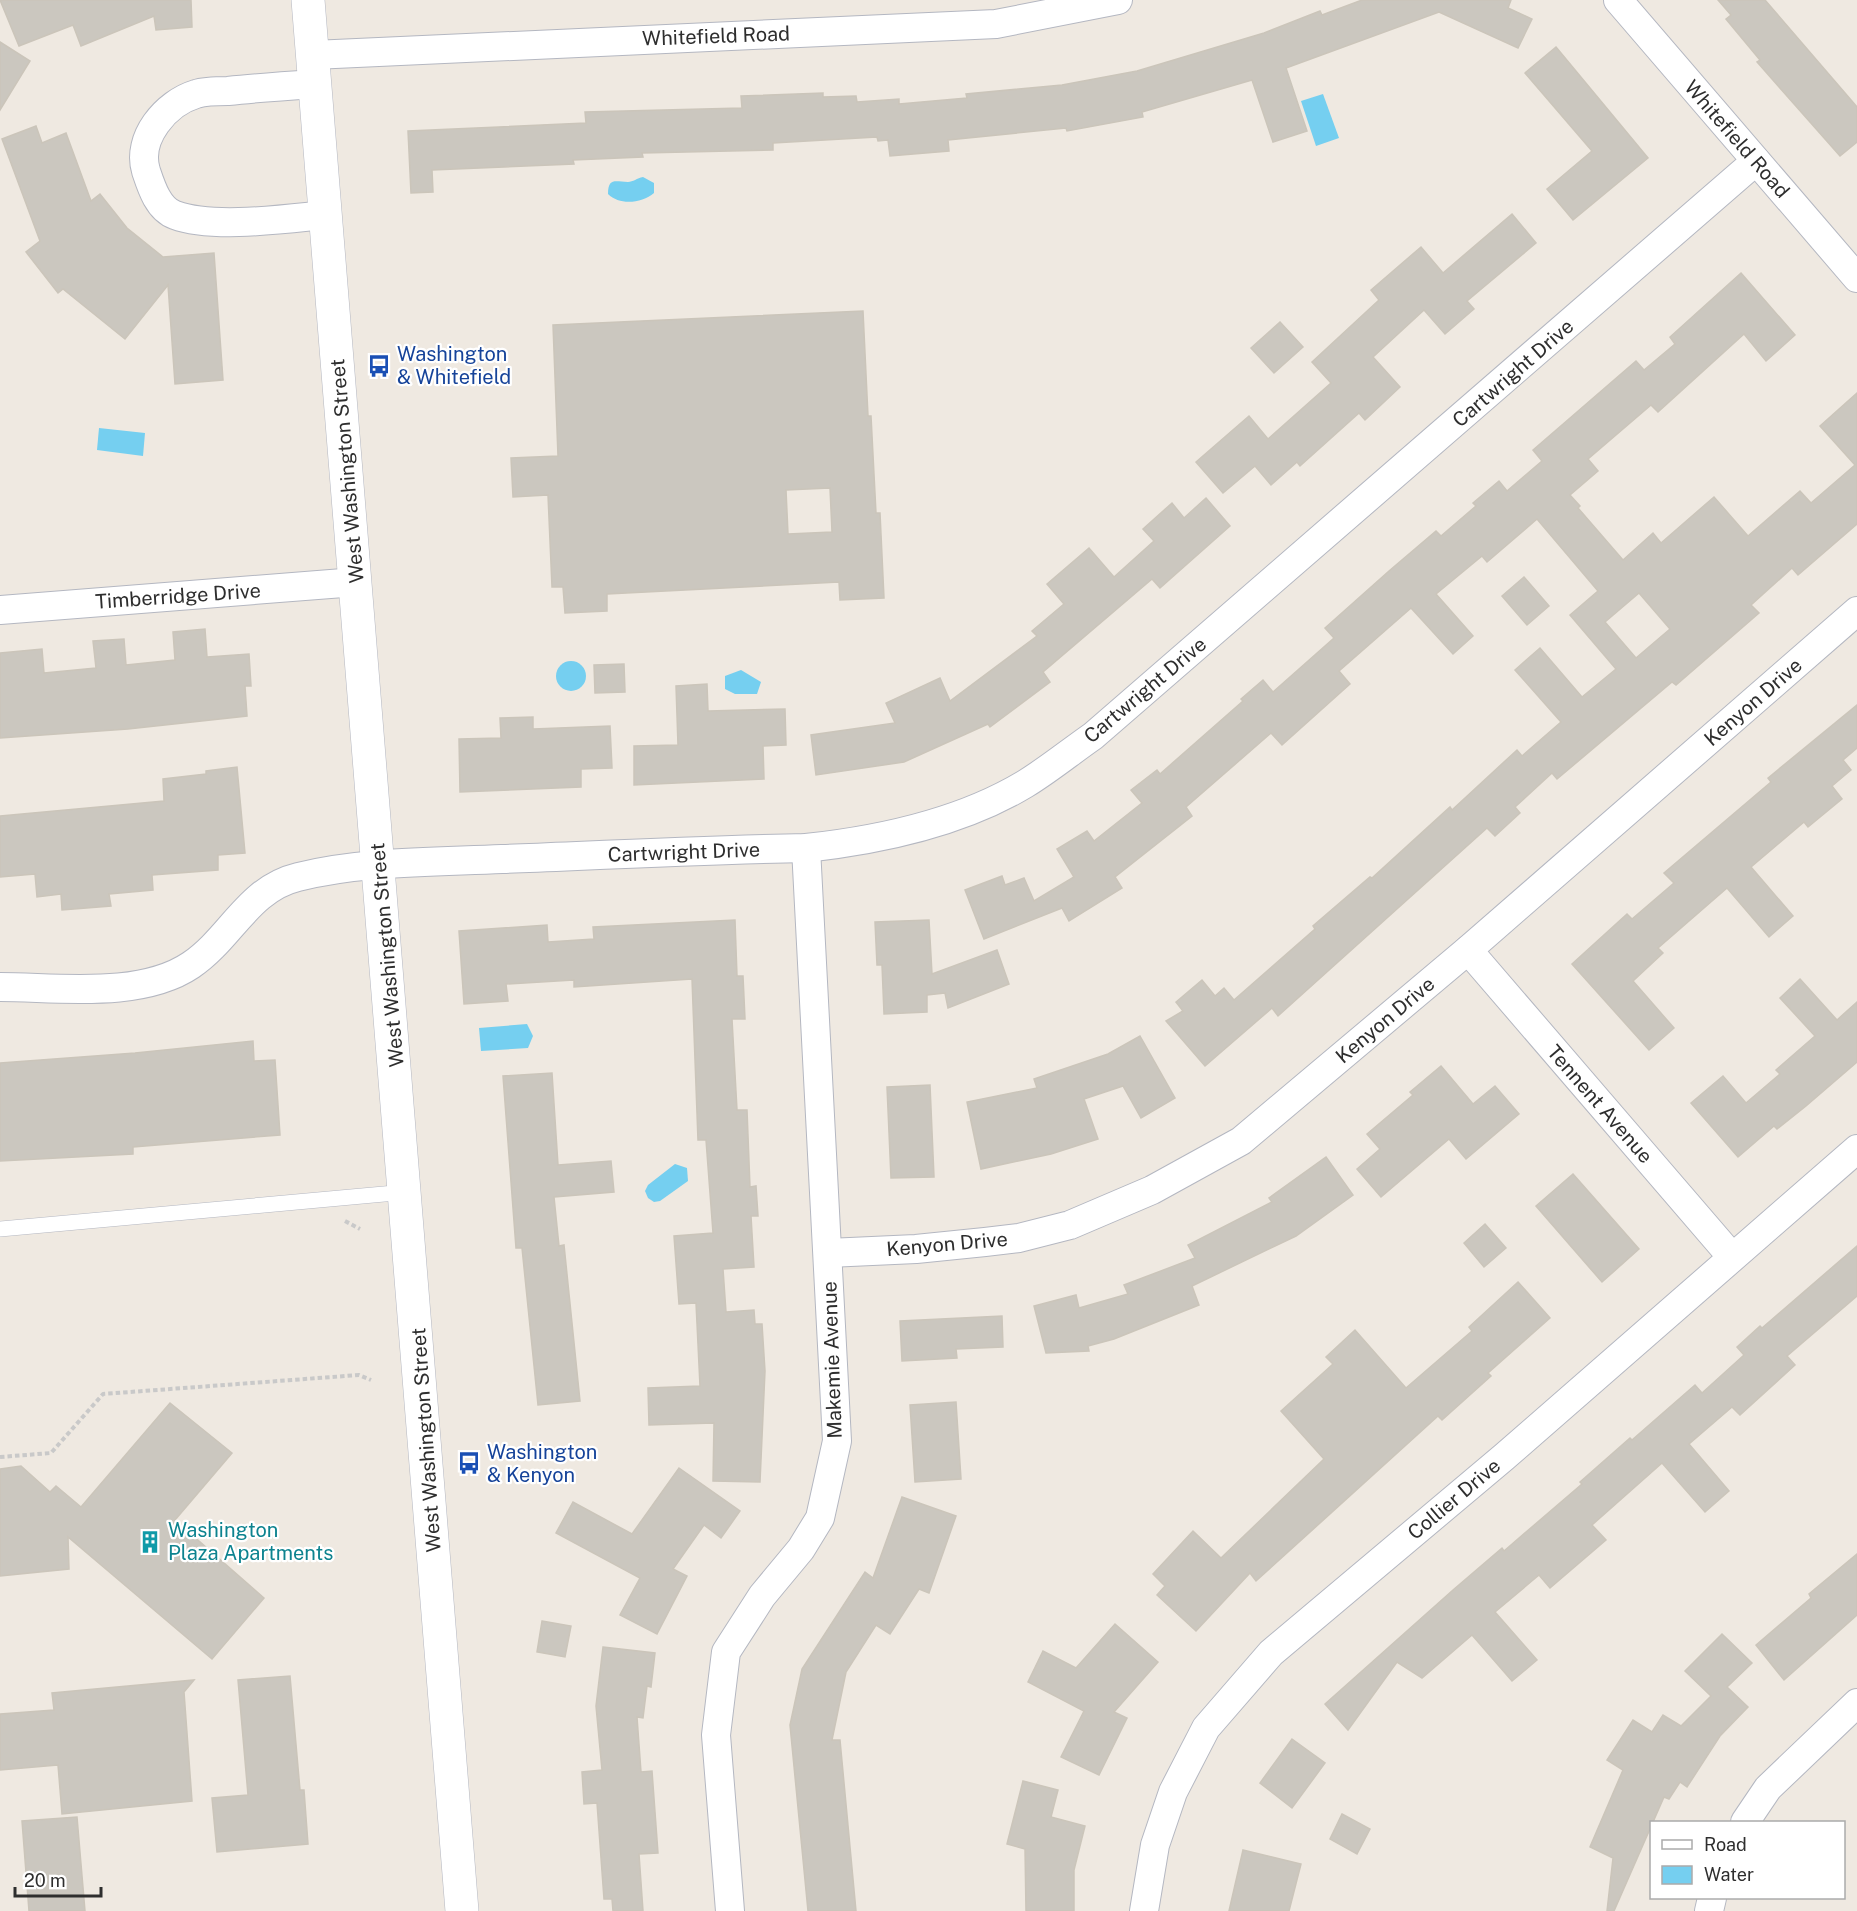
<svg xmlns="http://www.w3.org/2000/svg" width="1857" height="1911" font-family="'Public Sans',sans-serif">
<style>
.water{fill:#75cff0}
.building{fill:#cbc7bf;stroke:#cbc5ba;stroke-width:1.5;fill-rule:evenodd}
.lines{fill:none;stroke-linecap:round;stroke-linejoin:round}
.service-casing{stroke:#b4b7c1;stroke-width:16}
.minor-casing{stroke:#b4b7c1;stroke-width:30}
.tertiary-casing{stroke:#b4b7c1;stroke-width:34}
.path{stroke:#c9c9c9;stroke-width:4;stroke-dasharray:4.5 3;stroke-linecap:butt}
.service{stroke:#fff;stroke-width:15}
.minor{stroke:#fff;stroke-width:28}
.tertiary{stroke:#fff;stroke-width:33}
.labels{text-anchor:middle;stroke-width:4.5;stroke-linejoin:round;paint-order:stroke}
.street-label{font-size:20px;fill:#2e2e2e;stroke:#fff}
.transit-label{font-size:20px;fill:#164399;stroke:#fff;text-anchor:start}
.culture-label{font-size:20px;fill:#0d838f;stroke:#fff;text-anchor:start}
</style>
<rect width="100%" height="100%" fill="#efe9e1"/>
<g class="water">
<polygon points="1323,94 1339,138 1316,146 1301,101"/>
<path d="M643,177L654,183V193C642,203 620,206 608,194C608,177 616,182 628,182C633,182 637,178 643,177Z"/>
<polygon points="99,428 145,433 143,456 97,450"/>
<circle cx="571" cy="676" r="15"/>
<polygon points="741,670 761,682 757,694 735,694 725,689 725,676"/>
<polygon points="527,1024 533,1036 528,1048 481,1051 479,1028"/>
<polygon points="675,1164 687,1168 688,1181 660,1201 654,1202 648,1198 645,1191 648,1185"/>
</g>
<g class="building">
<polygon points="0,0 191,0 192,27 156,30 154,16 81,46 73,25 19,46"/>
<polygon points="1362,0 1511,0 1508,8 1532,19 1518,48 1439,12 1286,68 1307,131 1273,142 1252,80 1142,112 1143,117 1067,131 1066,128 948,140 949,151 890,156 888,140 878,141 877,137 773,143 773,150 642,153 643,157 573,160 574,164 432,170 433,192 411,193 408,131 586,123 585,112 742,108 741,96 823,93 823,97 856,96 857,102 899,99 899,104 967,98 966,94 1062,85 1137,71 1264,33 1320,11 1322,15"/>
<polygon points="1718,0 1765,0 1857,107 1857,142 1840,156 1757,62 1760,60 1726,19 1731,15"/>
<polygon points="0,42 30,61 0,110"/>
<polygon points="1556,47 1648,158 1573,220 1547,189 1592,151 1525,73"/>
<polygon points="36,126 42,143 66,133 91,201 100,194 127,228 163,257 214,253 223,380 175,384 168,285 125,339 63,289 58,293 26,252 40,241 2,139"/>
<polygon points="1512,214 1536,243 1467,301 1474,309 1445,334 1424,310 1373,357 1400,387 1365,420 1359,413 1300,466 1297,462 1271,485 1255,466 1223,493 1196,462 1249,416 1268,439 1331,383 1312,362 1379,300 1371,290 1421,247 1443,273"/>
<path d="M1741,273L1795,335L1766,361L1744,334L1658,412L1651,405L1588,459L1598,471L1570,495L1580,506L1578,508L1623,560L1653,533L1661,543L1714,497L1748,536L1800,491L1811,503L1855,465L1820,426L1857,393V524L1798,575L1792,568L1751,605L1759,613L1676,685L1672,682L1557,779L1552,773L1515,807L1520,813L1495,836L1487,828L1278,1016L1272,1008L1205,1066L1166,1021L1183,1011L1176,1002L1202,980L1215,996L1224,988L1234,1000L1315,929L1313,926L1370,877L1372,878L1450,807L1452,810L1517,750L1522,756L1561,722L1515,670L1540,648L1582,697L1616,669L1570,615L1598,591L1537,519L1487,562L1482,556L1436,594L1473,636L1453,654L1411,608L1339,671L1350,684L1282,745L1271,733L1186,807L1192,816L1115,877L1122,888L1069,921L1062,908L984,939L965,890L1002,876L1005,885L1024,878L1034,901L1074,877L1057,849L1087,831L1094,841L1142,803L1131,790L1157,770L1160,774L1243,701L1241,699L1263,680L1273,692L1334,638L1325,628L1389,571L1436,531L1441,536L1476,506L1473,503L1499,481L1507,491L1542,461L1533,450L1636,361L1644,370L1675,344L1670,337ZM1639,593L1670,629L1636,658L1605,622Z"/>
<path d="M863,311L868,416H871L876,513H880L884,598L840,600L839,582L607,594V611L565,613L563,587H552L548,495L513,497L511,458L558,456L553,325ZM830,488L832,532L788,534L786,490Z"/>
<polygon points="1280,322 1303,347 1274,373 1251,348"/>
<polygon points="1206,498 1230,526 1160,588 1152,579 1043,672 1050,682 990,727 988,724 904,762 816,775 811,735 895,723 886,703 940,678 950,701 1037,636 1032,631 1064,604 1047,584 1089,548 1114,577 1154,541 1143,529 1172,503 1184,518"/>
<polygon points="1524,577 1549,606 1527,625 1502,596"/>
<polygon points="205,629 207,657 249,654 251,686 245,686 247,716 128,729 0,738 0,653 42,649 44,673 96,668 93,641 124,639 126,665 175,660 173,632"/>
<polygon points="624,664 625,692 595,693 594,665"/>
<polygon points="707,684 708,711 785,709 786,745 763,746 764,779 634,785 634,746 678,745 676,686"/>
<polygon points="1857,705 1857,748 1843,760 1851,770 1832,786 1842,799 1808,827 1804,822 1751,867 1793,916 1769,937 1727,888 1658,948 1663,953 1633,981 1674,1028 1649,1050 1572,964 1627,914 1632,919 1674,883 1664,873 1771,782 1768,778"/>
<polygon points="533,717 533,729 610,726 612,768 581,769 581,787 460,792 459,739 501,738 500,718"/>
<polygon points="237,767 245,853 218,855 218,870 152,875 153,890 109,894 111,906 62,910 61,894 37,897 35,874 0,877 0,816 164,801 163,779 206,774 206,771"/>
<polygon points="735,920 737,976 743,976 745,1019 732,1019 737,1110 747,1110 750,1187 756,1186 758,1216 751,1216 754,1267 723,1269 726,1312 754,1310 755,1324 762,1324 765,1371 760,1482 713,1481 714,1423 649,1425 648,1388 700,1386 696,1303 679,1304 674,1236 713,1233 706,1140 698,1140 692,979 574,987 574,980 506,984 508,1001 464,1004 459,931 547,925 548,942 594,939 593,927"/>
<polygon points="929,920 932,974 997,950 1009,984 948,1008 945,993 927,995 927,1012 884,1014 882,965 877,965 875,922"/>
<polygon points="1800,979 1837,1020 1857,1002 1857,1062 1806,1106 1777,1129 1774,1126 1738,1157 1691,1103 1723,1076 1746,1103 1780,1074 1776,1070 1815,1036 1780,998"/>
<polygon points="1140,1036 1175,1098 1141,1118 1123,1086 1084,1099 1098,1139 1051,1154 981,1169 967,1102 1037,1088 1034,1079 1108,1054"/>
<polygon points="253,1041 254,1061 275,1060 280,1135 133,1147 133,1154 0,1161 0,1063 135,1053"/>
<polygon points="1441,1066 1473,1104 1495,1086 1519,1114 1466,1159 1449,1139 1381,1197 1357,1169 1380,1149 1367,1134 1413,1095 1410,1092"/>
<polygon points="552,1073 558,1165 611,1161 614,1192 554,1197 559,1246 564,1245 580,1401 538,1405 522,1248 516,1248 503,1076"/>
<polygon points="930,1085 934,1177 891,1178 887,1087"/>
<polygon points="1326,1157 1353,1195 1296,1236 1192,1286 1199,1305 1114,1339 1088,1346 1089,1351 1046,1353 1034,1306 1076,1295 1079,1308 1128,1294 1124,1285 1195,1258 1188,1245 1272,1202 1269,1198"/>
<polygon points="1573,1174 1639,1249 1602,1282 1536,1206"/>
<polygon points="1485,1224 1506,1248 1484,1267 1464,1243"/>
<polygon points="1857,1246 1857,1296 1787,1356 1795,1365 1740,1415 1732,1407 1689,1444 1729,1491 1705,1512 1662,1463 1592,1525 1606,1540 1550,1588 1539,1575 1495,1612 1537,1660 1512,1681 1472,1635 1422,1678 1397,1662 1348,1730 1325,1704 1453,1590 1502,1548 1504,1551 1582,1484 1580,1482 1630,1438 1632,1440 1695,1385 1702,1393 1744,1355 1737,1347 1760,1326 1762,1328"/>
<polygon points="1518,1282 1550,1318 1488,1373 1491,1376 1442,1420 1438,1416 1256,1581 1250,1573 1196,1631 1157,1595 1165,1586 1153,1574 1193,1531 1221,1558 1324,1459 1281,1411 1333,1364 1326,1357 1355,1330 1406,1388 1472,1331 1469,1327"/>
<polygon points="1002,1316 1003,1347 956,1349 957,1358 902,1361 900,1321"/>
<polygon points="956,1402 961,1479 915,1482 910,1405"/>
<polygon points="170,1403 232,1453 175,1520 264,1598 212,1659 68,1537 69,1569 0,1576 0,1469 21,1466 50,1492 56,1486 81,1507"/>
<polygon points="679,1468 740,1511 721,1538 704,1525 673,1569 687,1576 657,1634 620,1615 640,1578 556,1533 573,1502 632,1534"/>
<polygon points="902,1497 956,1516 929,1593 919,1589 890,1634 876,1625 846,1672 832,1740 840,1740 856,1911 808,1911 790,1725 802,1669 865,1572 873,1578"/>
<polygon points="1857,1554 1857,1615 1784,1680 1756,1645 1811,1598 1809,1594"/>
<polygon points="542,1621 571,1626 565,1657 537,1652"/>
<polygon points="1115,1624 1158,1662 1114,1712 1127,1718 1099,1775 1061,1757 1084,1711 1028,1682 1043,1651 1076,1668"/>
<polygon points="1722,1634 1752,1663 1727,1687 1748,1707 1720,1736 1687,1787 1680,1782 1669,1799 1664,1797 1614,1911 1607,1911 1613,1858 1590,1847 1623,1770 1607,1760 1633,1720 1652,1732 1663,1715 1681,1726 1711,1696 1685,1671"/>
<polygon points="603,1647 655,1653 651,1687 647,1686 643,1718 637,1717 641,1772 652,1771 658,1853 639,1854 643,1911 613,1911 612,1899 604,1899 597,1803 584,1804 582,1772 602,1770 596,1706"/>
<polygon points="290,1676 300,1790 304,1790 308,1844 217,1852 212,1798 248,1795 238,1680"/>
<polygon points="194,1680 184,1692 192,1801 62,1814 58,1765 0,1770 0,1714 54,1710 52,1693"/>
<polygon points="1292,1739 1325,1763 1292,1808 1260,1783"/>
<polygon points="1023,1781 1058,1790 1051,1817 1085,1826 1074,1870 1074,1911 1026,1911 1025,1849 1007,1844"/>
<polygon points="1342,1814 1370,1829 1357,1854 1330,1839"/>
<polygon points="77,1817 85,1911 29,1911 22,1821"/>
<polygon points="1243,1850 1301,1864 1289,1911 1229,1911"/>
</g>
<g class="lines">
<g class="service-casing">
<polyline id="service" points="0,1229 406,1192"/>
</g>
<g class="minor-casing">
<g id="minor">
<polyline points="1618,0 1857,278"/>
<polyline points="313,55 996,24 1118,0"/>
<path d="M314,84C285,86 256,88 228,91C218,91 205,91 196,94C166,103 136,138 146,171C151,186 158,209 175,215C213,229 284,219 325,215"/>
<polyline points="0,610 356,582"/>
<polyline points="1468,950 1732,1257"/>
<path d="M0,987C58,987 141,999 191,965C231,938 248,889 298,877C361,861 436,862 502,859C603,855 704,850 806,848C880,840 960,823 1025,784C1048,770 1070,752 1093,736L1756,161"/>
<polyline points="828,1253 916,1249 985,1242 1019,1238 1070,1225 1152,1190 1241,1141 1468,950 1857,611"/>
<polyline points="1745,1822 1768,1788 1857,1703"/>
<polyline points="730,1911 716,1735 726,1652 762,1596 801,1549 820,1518 837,1441 806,848"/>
<polyline points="1144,1911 1155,1845 1173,1792 1206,1728 1271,1653 1504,1457 1857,1149"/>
<polyline points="1709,1911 1712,1898"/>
</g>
</g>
<g class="tertiary-casing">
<polyline id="tertiary" points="308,0 462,1911"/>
</g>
<g class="path">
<polyline points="345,1221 360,1229"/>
<polyline points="0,1457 51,1453 103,1394 359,1375 371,1380"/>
</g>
<use href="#service" class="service"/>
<use href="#minor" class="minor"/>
<use href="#tertiary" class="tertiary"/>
</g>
<defs>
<g id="bus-bare" transform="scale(1.8)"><path d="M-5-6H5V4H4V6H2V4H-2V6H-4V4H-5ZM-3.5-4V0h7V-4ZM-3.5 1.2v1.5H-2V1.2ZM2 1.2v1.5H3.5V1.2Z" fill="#1a4fb4" stroke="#fff" stroke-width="2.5" paint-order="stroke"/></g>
<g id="building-bare" transform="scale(1.8)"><path d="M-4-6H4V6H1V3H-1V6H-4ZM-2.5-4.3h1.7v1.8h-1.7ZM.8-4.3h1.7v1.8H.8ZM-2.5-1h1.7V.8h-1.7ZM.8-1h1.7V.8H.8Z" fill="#0f9aa8" stroke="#fff" stroke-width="2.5" paint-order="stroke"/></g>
</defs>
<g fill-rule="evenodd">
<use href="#bus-bare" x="379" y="366"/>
<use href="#bus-bare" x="469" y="1463"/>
<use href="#building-bare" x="150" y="1542"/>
</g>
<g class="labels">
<g class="street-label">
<text transform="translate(716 36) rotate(-2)" y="7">Whitefield Road</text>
<text transform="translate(1737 139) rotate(49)" y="7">Whitefield Road</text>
<text transform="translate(1513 373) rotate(-41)" y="7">Cartwright Drive</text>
<text transform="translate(347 471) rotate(-95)" y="7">West Washington Street</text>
<text transform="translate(178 596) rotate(-4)" y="7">Timberridge Drive</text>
<text transform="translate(1145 690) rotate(-40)" y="7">Cartwright Drive</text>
<text transform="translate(1753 702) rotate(-41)" y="7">Kenyon Drive</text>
<text transform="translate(684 852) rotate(-2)" y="7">Cartwright Drive</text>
<text transform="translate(387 955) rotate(-95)" y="7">West Washington Street</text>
<text transform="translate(1385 1020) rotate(-40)" y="7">Kenyon Drive</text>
<text transform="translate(1600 1104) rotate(49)" y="7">Tennent Avenue</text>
<text transform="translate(947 1244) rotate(-5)" y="7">Kenyon Drive</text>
<text transform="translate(832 1360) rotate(-92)" y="7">Makemie Avenue</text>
<text transform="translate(426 1440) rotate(-94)" y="7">West Washington Street</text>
<text transform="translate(1454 1499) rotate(-40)" y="7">Collier Drive</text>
</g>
<g class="transit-label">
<text x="397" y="361">Washington<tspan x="397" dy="23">&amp; Whitefield</tspan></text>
<text x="487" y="1459">Washington<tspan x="487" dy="23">&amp; Kenyon</tspan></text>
</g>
<g class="culture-label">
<text x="168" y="1537">Washington<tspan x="168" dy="23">Plaza Apartments</tspan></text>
</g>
</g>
<rect x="1650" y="1821" width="195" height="78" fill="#ffffff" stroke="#ababab" stroke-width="1.5"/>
<rect x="1662" y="1840" width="30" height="9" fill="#ffffff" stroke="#ababab" stroke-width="1.5"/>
<text x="1704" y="1851" font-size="18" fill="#2e2e2e">Road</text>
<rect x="1662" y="1866" width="30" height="18" fill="#75cff0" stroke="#ababab" stroke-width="1.5"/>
<text x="1704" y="1881" font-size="18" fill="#2e2e2e">Water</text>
<path d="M15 1887v9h86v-9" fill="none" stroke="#2e2e2e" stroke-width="3"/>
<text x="24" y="1887" font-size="18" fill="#2e2e2e" stroke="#ffffff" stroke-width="4.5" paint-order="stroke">20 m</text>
</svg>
